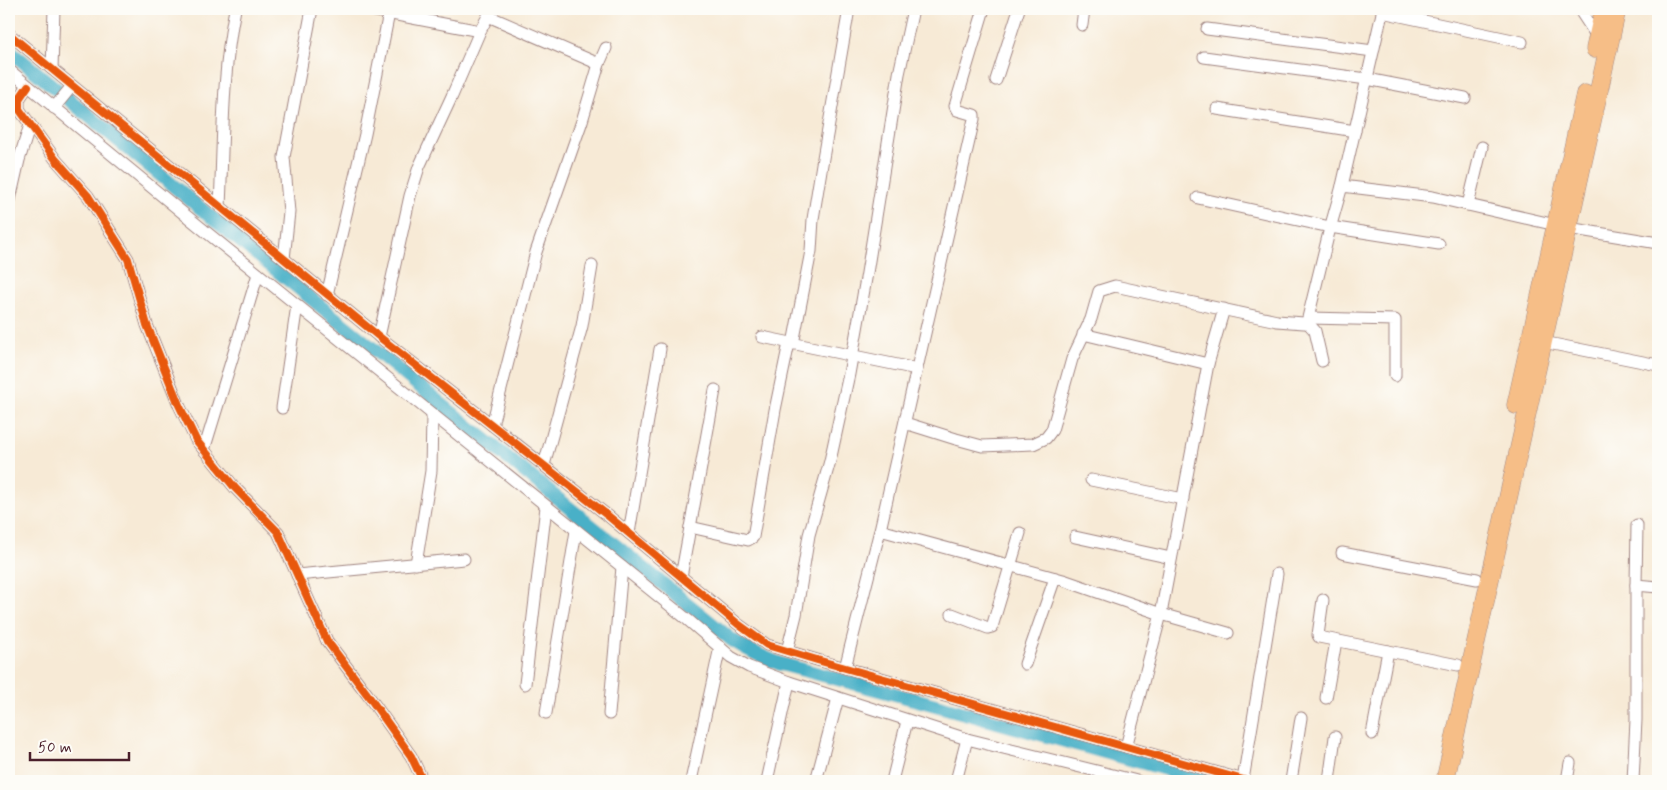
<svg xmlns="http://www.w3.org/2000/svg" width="1667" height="790" font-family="Mynerve,sans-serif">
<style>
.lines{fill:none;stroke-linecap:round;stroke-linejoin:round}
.canal{stroke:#48b0c7;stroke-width:14}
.minor-casing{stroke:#a08480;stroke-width:13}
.primary-casing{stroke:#a08480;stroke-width:19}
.minor{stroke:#fff;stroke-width:11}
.primary{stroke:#f6be87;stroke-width:18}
.cycleway-casing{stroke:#fdfcf7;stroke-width:11}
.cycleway{stroke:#e8590c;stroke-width:8}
</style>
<rect width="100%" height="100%" fill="#fdfcf7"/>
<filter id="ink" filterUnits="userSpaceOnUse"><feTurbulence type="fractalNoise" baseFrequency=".02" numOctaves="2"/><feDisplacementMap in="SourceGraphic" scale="10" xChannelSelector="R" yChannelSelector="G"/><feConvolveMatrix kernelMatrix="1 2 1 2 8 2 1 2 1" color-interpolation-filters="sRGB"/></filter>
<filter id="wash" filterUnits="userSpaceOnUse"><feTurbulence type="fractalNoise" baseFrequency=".0096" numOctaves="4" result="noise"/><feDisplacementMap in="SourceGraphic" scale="20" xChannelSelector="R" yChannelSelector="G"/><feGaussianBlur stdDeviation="1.12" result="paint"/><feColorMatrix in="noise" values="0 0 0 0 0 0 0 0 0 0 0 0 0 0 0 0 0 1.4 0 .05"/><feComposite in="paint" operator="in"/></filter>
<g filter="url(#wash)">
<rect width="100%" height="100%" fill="#f7ead6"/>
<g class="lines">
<path class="canal" d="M9,50L239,240L732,640C748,650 763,658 781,664L921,701L1209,781"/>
</g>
</g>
<g filter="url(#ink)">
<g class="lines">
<g class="minor-casing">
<g id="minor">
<polyline points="366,9 480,31"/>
<polyline points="1579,9 1598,38"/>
<polyline points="1382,12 1522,42"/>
<polyline points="488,16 599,64"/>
<polyline points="1082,25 1084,9"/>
<polyline points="1207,29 1373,51"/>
<polyline points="9,34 382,339 607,515 738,624 767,645 817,660 1247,781"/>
<polyline points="1204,57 1367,79 1465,98"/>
<polyline points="52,69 54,9"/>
<polyline points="9,70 200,227 688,620 731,657 749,667 789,682 967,739 1137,781"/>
<polyline points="996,80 1019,9"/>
<polyline points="28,86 19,99 19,109 56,160 88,196 128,259 147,325 179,405 196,440 235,488 278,532 327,641 367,694 411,756 423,781"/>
<polyline points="54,108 72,86"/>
<polyline points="1217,109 1355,131"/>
<polyline points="1342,186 1383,9"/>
<polyline points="1198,198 1330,227 1439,244"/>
<polyline points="9,204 19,160 30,125"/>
<polyline points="1468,205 1482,147"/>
<path d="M220,207C223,141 222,74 235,9"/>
<polyline points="1568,228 1658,243"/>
<polyline points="284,259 289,212 284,157 312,9"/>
<polyline points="327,295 365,134 389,13"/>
<polyline points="1309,318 1395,320 1395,376"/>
<polyline points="1307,322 1329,232 1342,186 1433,197 1556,225"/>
<polyline points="1307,322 1315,331 1322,361"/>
<polyline points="1083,334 1208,364"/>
<polyline points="379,337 410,196 419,167 452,96 480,31 492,9"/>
<polyline points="762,337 917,369"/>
<polyline points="1543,342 1658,365"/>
<polyline points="793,344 811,251 813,219 822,164 849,9"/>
<polyline points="282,408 297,305"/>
<polyline points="905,423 956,439 982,446 1033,444 1046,438 1052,430 1072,359 1091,319 1099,291 1115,286 1277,321 1304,323 1307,322"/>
<polyline points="492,425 536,252 582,121 599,64 606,48"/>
<polyline points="204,450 258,274"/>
<polyline points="544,465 582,326 592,266"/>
<polyline points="1091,480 1183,499"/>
<polyline points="690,527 748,540 753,537 775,410 789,343"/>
<polyline points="880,530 1063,580 1161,614 1228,633"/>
<polyline points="629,533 660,349"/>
<polyline points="1075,537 1171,558"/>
<polyline points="1342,553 1477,579"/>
<polyline points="416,564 431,471 432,414"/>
<polyline points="297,575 464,559"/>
<polyline points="681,577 715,390"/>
<polyline points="1636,585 1637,525"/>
<polyline points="1323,600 1318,635 1319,637 1458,665"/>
<polyline points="952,614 988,628 992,627 1020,533"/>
<polyline points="787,651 796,615 809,535 830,461 849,374 867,273 899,74 913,9"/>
<polyline points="1025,664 1055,578"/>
<polyline points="845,668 880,530 974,119 974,115 957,110 955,106 984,9"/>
<polyline points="525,684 546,507"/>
<polyline points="1326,698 1336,641"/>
<polyline points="546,713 576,531"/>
<polyline points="609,714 622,567"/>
<polyline points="1372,734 1388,651"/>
<polyline points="1126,747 1161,614 1208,364 1224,309"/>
<polyline points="1243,780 1277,574"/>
<polyline points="691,781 720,647"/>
<polyline points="767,781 789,682"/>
<polyline points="816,781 838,698"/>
<polyline points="892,781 907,721"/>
<polyline points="956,781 967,739"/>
<polyline points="1291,781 1301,718"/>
<polyline points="1329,781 1335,737"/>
<polyline points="1567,781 1570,763"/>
<polyline points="1633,781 1636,720 1636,585 1658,587"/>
</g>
</g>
<g class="primary-casing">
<g id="primary">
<polyline points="1595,49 1604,9"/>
<polyline points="1516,405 1585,94"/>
<polyline points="1445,781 1617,9"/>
</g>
</g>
<use href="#minor" class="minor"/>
<use href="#primary" class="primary"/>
<g class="cycleway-casing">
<g id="cycleway">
<polyline points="9,34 382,339 607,515 738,624 767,645 817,660 1247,781"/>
<polyline points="28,86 19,99 19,109 56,160 88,196 128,259 147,325 179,405 196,440 235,488 278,532 327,641 367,694 411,756 423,781"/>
</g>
</g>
<use href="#cycleway" class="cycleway"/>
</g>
</g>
<rect width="1667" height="790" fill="none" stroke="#fdfcf7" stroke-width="30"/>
<path d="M30 752v8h99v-8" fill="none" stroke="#4a1f2b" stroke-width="2.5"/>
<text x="38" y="752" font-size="15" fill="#4a1f2b" stroke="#fdfcf7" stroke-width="4" paint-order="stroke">50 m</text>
</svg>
